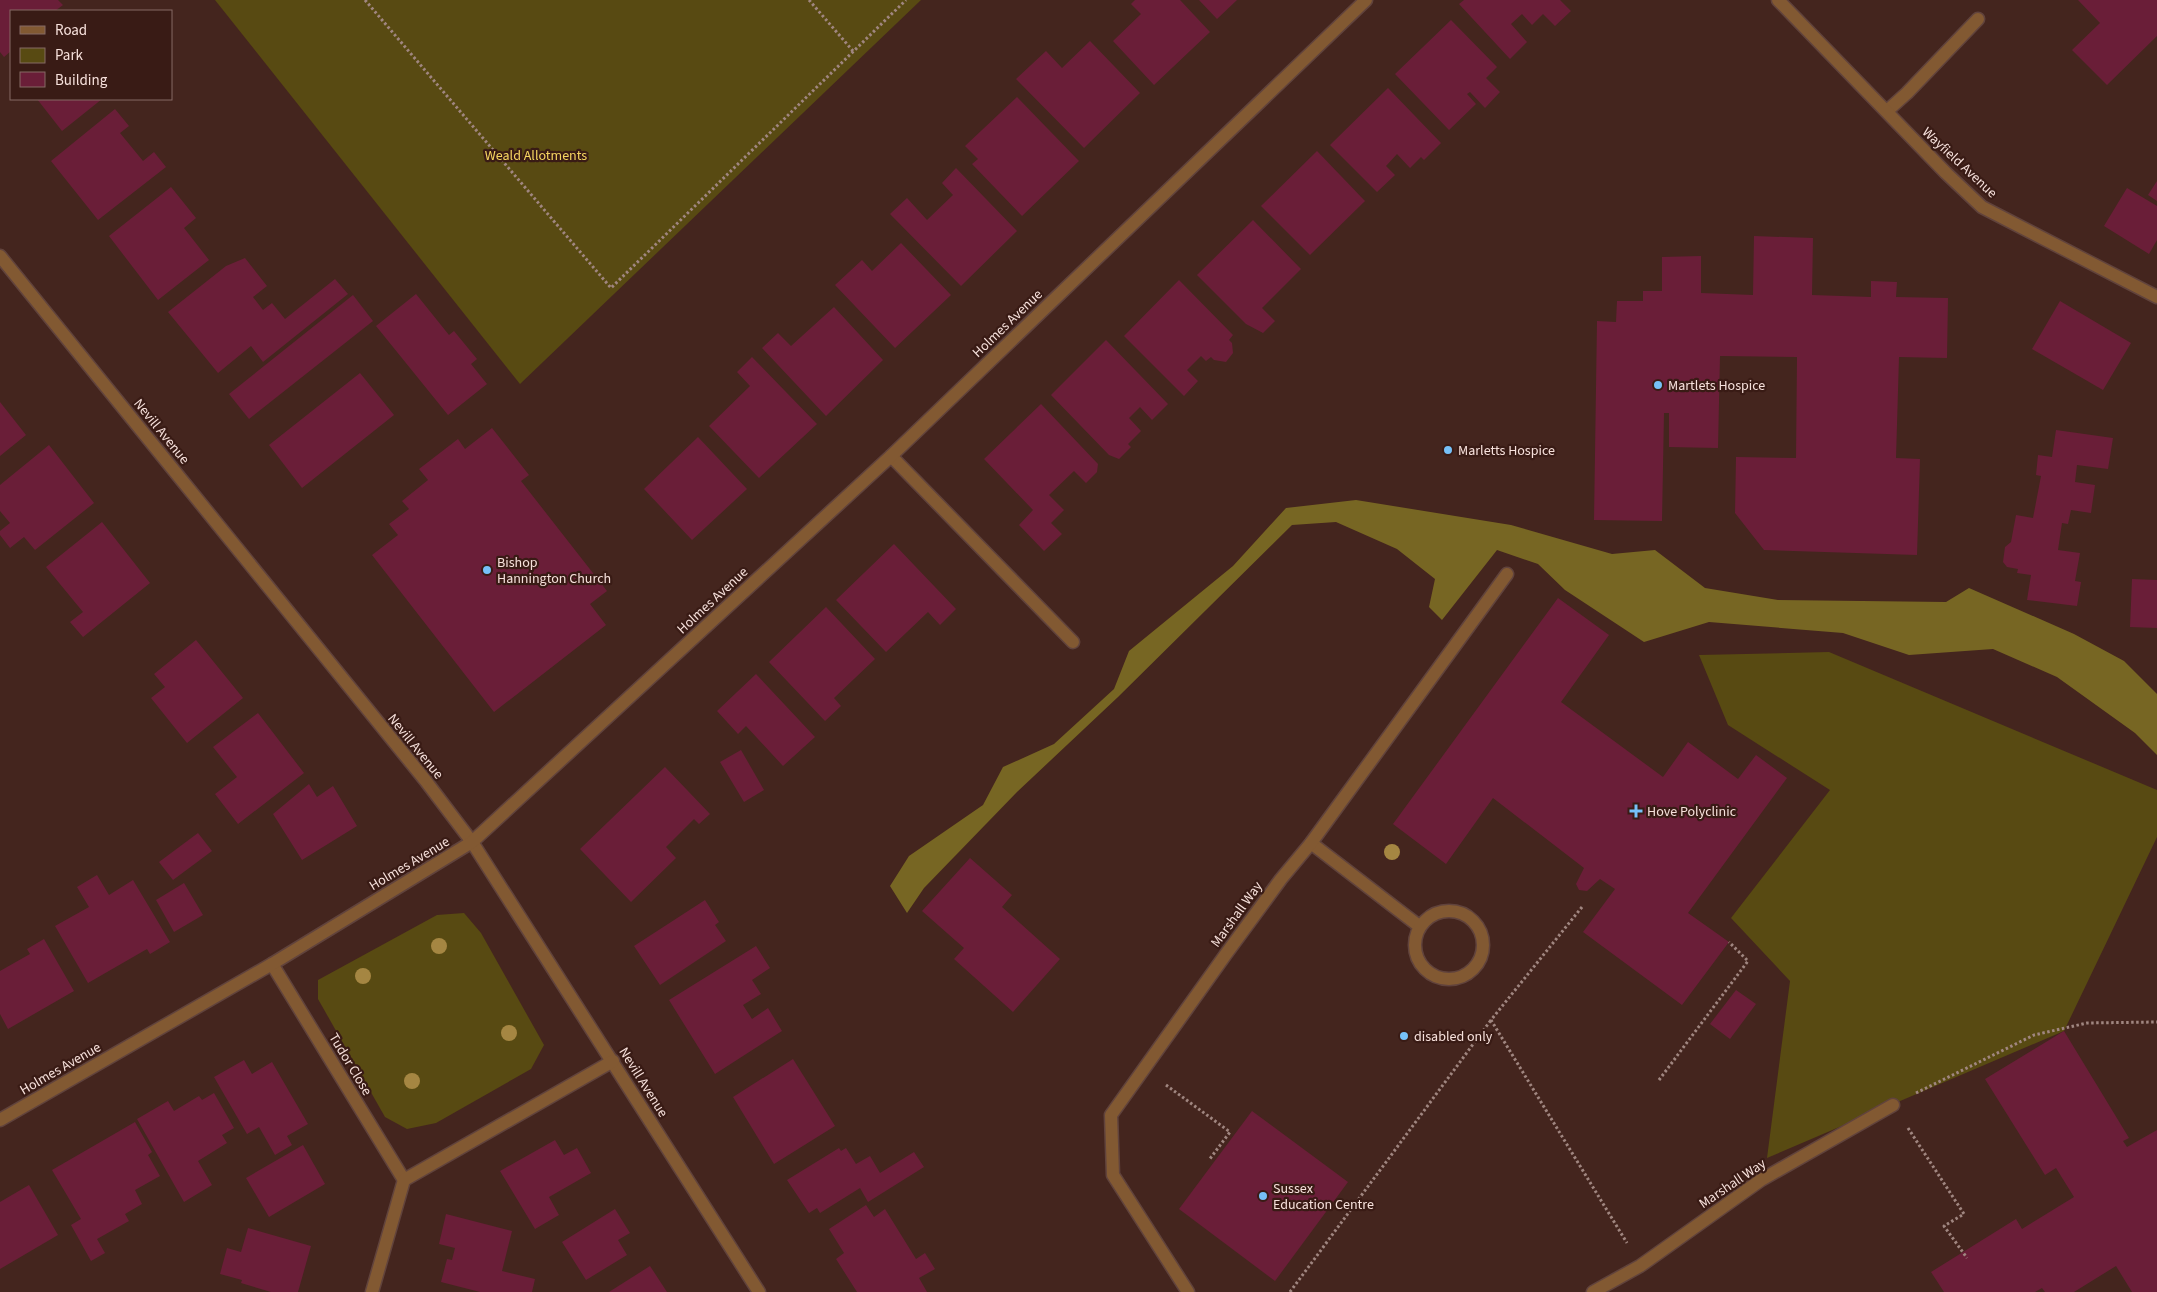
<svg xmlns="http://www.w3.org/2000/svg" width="2157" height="1292" font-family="'Source Sans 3',sans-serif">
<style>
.green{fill:#584a12}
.forest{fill:#776623}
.building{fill:#6a1e38}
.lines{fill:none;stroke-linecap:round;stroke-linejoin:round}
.lane-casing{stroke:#61433c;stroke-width:15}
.street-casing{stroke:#61433c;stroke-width:15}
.path{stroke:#a08680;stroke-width:3;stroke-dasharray:2.5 2.5;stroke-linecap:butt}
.lane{stroke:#825932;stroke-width:12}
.street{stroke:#825932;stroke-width:12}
.tree{fill:#a58642}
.poi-dot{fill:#76c0f7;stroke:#391b15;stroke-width:2}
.labels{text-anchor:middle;stroke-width:4.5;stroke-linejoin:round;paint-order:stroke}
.park-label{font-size:14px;fill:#f5d560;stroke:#391b15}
.street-label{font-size:14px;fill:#f7e1dc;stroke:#391b15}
.poi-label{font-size:14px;fill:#f7e1dc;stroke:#391b15;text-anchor:start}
</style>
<rect width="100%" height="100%" fill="#44251e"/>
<g class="green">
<polygon points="215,0 921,0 520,384"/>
<polygon points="1829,652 2157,790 2157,837 2064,1031 1767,1158 1790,981 1731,918 1830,790 1728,725 1699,655"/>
<polygon points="464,913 481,933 544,1045 531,1069 436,1123 407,1129 385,1117 318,999 318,980 437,915"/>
</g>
<polygon class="forest" points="1356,500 1511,525 1612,554 1655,550 1705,588 1778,600 1946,602 1969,588 2074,634 2124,661 2157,694 2157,755 2135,733 2057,677 1993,649 1909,655 1843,633 1709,622 1644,642 1565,590 1538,564 1497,550 1442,620 1429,607 1435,579 1397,549 1336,522 1292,525 1118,697 1017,792 924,888 907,913 890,886 909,856 983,805 1003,767 1054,744 1114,689 1129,651 1233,566 1286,508"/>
<g class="building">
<polygon points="0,0 58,0 63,5 55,11 11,11 11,51 4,57 0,52"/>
<polygon points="1135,0 1180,0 1210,32 1154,85 1113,41 1141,14 1131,4"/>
<polygon points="1199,0 1237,0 1217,19"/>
<polygon points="1464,0 1560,0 1571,11 1555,26 1543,14 1532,25 1522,14 1511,24 1527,42 1510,59 1459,4"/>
<polygon points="2078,0 2157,0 2157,36 2107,85 2072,50 2100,23"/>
<polygon points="1451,20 1497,67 1486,78 1500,92 1485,108 1470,92 1467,94 1476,104 1449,130 1395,74"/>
<polygon points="1090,41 1140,93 1084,148 1016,79 1046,51 1062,68"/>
<polygon points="1388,88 1441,143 1424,160 1421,157 1410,168 1397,154 1386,166 1395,175 1377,192 1330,145"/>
<polygon points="1017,97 1079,161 1022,216 972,164 978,159 965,146"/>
<polygon points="37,99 102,99 62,131"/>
<polygon points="115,109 129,126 120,133 143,161 154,152 166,167 98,220 51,161"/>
<polygon points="1317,151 1365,201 1310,255 1261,206"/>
<polygon points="956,168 1017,231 961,286 890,214 907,198 927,220 953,195 942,183"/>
<polygon points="2157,181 2157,201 2148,195"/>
<polygon points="171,187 196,218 184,228 209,260 158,300 109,236"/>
<polygon points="2127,188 2157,206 2157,240 2149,254 2104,226"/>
<polygon points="1253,220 1301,269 1262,308 1275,321 1263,333 1246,324 1197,275"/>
<polygon points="1754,236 1813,238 1812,295 1871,297 1871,281 1897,282 1896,297 1948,298 1947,358 1899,357 1896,458 1920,459 1917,555 1764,550 1735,513 1736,457 1796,458 1797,357 1720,356 1718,448 1669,447 1669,413 1664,413 1662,521 1594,520 1597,321 1616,322 1617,301 1643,301 1643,291 1662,291 1662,257 1701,256 1701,293 1753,295"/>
<polygon points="901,243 951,295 895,348 835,285 862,260 872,271"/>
<polygon points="245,258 267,286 253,297 263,310 272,303 285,319 335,279 348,294 263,362 251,346 218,373 168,312 226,266"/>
<polygon points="1179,280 1233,335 1229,340 1232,343 1233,353 1226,362 1214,360 1211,357 1206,361 1201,356 1187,370 1198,381 1184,396 1124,336"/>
<polygon points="416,294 449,335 454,331 477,359 471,364 487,384 448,415 376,326"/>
<polygon points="353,295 373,321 249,419 229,394"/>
<polygon points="2060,301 2131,343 2103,390 2032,349"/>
<polygon points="834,307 883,360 826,416 762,348 778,333 791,346"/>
<polygon points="1106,340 1168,404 1152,420 1140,407 1129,418 1141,431 1128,444 1131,447 1119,459 1109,455 1051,395"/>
<polygon points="752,357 817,424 759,478 709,426 750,386 737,372"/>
<polygon points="360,373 394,415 302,488 269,445"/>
<polygon points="0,402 26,435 0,456"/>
<polygon points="1041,404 1098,464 1097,472 1086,483 1074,471 1049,495 1064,510 1051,523 1062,534 1044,551 1019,525 1033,510 984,459"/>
<polygon points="492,428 529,475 521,481 607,591 590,604 606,625 494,712 372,555 398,535 389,524 409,509 402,501 428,480 419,469 458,439 465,449"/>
<polygon points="2056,430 2113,438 2108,469 2077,465 2075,482 2095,485 2091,513 2071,510 2068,524 2062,523 2058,550 2080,553 2075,581 2081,582 2077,606 2027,600 2031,575 2017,573 2018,569 2007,567 2003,562 2005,547 2011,542 2016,515 2033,518 2041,476 2036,475 2038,455 2052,457"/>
<polygon points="698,437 747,489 692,540 644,489"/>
<polygon points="49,445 94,503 35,550 24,537 10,548 0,535 0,531 10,523 0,511 0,485"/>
<polygon points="102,522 150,583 83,637 70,622 83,612 46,567"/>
<polygon points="894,544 956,609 940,625 928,612 886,652 836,600"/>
<polygon points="2132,579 2157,580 2157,628 2130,627"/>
<polygon points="1558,598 1609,635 1561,702 1663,777 1688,742 1738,779 1756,755 1787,778 1688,913 1729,942 1682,1005 1583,932 1615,889 1600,879 1587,891 1579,890 1576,884 1584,868 1493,798 1446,864 1393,824"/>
<polygon points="826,607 875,659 834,698 841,706 825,721 769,662"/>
<polygon points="196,640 243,698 187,743 151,698 165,687 154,674"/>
<polygon points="756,674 815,737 783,766 746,726 738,734 717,711"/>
<polygon points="258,713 304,773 238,824 215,794 237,777 213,747"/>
<polygon points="741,750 764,790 744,802 720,762"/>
<polygon points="665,767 710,814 699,824 694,819 666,847 676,858 631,902 580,849"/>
<polygon points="309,784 317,797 333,786 357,826 302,860 273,814"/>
<polygon points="198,833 212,851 173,880 159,862"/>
<polygon points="970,858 1012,895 1002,907 1060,959 1013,1012 954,959 964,948 922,911"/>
<polygon points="97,875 109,895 133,880 170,942 150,954 147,949 88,983 55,926 89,907 77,887"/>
<polygon points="184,883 203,915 174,932 156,900"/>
<polygon points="705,900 719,922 715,925 726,941 660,985 634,946"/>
<polygon points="44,939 74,991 8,1029 0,1014 0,971 30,954 27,949"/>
<polygon points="756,946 770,968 752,980 761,994 743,1005 752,1019 768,1008 782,1031 715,1074 669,1000"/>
<polygon points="1736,990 1756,1004 1730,1039 1710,1024"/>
<polygon points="2064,1031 2129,1138 2123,1141 2127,1147 2157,1130 2157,1292 2132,1292 2116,1266 2074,1292 2045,1292 2042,1288 2035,1292 1944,1292 1931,1272 2016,1219 2022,1229 2074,1197 2056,1168 2045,1175 1985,1079"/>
<polygon points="793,1059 835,1126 774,1164 733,1097"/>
<polygon points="244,1060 252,1074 272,1062 308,1124 287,1136 292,1145 275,1155 259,1127 247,1134 214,1077"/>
<polygon points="214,1093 234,1128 222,1135 227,1143 198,1161 212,1185 184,1202 137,1119 168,1101 174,1111 199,1096 202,1100"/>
<polygon points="1252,1111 1348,1182 1275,1281 1179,1209"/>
<polygon points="135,1122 152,1152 148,1155 160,1176 135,1190 142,1204 125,1214 129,1221 97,1239 105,1253 91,1261 71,1225 81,1219 52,1170"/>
<polygon points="555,1140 564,1155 577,1148 591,1173 549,1197 559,1215 535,1229 500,1171"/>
<polygon points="303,1145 325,1184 269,1217 246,1178"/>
<polygon points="839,1148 841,1151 846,1148 856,1164 870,1156 880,1173 914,1152 924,1167 868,1202 860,1188 820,1213 817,1208 809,1213 787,1180"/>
<polygon points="29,1185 58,1235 0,1269 0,1202"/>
<polygon points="866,1205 874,1217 885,1209 916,1259 925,1253 935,1269 919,1278 927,1292 857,1292 836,1259 844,1253 829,1229"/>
<polygon points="615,1209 630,1233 618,1240 627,1255 586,1280 562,1242"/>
<polygon points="446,1214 512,1231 502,1271 535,1279 532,1292 480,1292 441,1282 447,1259 452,1260 455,1248 439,1244"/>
<polygon points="248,1228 311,1246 298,1292 271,1292 241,1283 242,1280 220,1274 227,1248 241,1252"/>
<polygon points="650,1266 667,1292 609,1292"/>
</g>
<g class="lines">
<g class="lane-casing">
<g id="lane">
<polyline points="1887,111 1907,93 1978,19"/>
<polyline points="891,456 1073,642"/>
<polyline points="1311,843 1419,926"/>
<circle cx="1449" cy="945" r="34"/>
<polyline points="1188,1292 1113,1175 1111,1115 1226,954 1281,879 1311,843 1507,574"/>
<polyline points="1593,1292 1640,1266 1761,1180 1893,1105"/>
</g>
</g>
<g class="street-casing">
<g id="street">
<polyline points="1778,0 1946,173 1982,207 2157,297"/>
<polyline points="0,256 425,780 472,842 759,1292"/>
<polyline points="272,964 404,1180"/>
<polyline points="0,1120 272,964 472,842 891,456 1366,0"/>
<polyline points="372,1292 404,1180 613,1061"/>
</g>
</g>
<g class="path">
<polyline points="365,0 611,288 906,0"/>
<polyline points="809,0 853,51"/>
<polyline points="1582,907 1491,1020 1627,1243"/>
<polyline points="1659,1080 1748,961 1729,942"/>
<polyline points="1166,1085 1230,1132 1209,1160"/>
<polyline points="1916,1093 2034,1035 2087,1023 2157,1022"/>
<polyline points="1908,1128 1964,1214 1944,1226 1967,1258"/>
<polyline points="1290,1292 1491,1020"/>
</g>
<use href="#lane" class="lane"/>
<use href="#street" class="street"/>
</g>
<g class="tree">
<circle cx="1392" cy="852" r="8"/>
<circle cx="439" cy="946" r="8"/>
<circle cx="363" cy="976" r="8"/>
<circle cx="509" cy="1033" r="8"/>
<circle cx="412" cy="1081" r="8"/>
</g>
<g class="poi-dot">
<circle cx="1658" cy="385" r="5"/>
<circle cx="1448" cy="450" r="5"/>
<circle cx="487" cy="570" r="5"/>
<path d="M1633.5 803.5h5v5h5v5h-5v5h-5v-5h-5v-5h5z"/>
<circle cx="1404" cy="1036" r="5"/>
<circle cx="1263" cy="1196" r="5"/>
</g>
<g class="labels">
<g class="park-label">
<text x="536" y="160">Weald Allotments</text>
</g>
<g class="street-label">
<text transform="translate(1960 162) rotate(43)" y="5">Wayfield Avenue</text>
<text transform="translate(1007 323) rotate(-44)" y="5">Holmes Avenue</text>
<text transform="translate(162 431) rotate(51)" y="5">Nevill Avenue</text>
<text transform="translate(712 600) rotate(-43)" y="5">Holmes Avenue</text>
<text transform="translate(416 746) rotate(51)" y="5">Nevill Avenue</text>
<text transform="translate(409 863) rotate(-31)" y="5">Holmes Avenue</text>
<text transform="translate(1236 914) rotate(-54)" y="5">Marshall Way</text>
<text transform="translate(351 1064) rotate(59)" y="5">Tudor Close</text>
<text transform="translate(60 1068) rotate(-30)" y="5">Holmes Avenue</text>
<text transform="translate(644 1082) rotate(58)" y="5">Nevill Avenue</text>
<text transform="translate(1732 1183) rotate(-34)" y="5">Marshall Way</text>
</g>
<g class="poi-label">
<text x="1668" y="390">Martlets Hospice</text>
<text x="1458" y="455">Marletts Hospice</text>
<text x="497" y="567">Bishop<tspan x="497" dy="16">Hannington Church</tspan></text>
<text x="1647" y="816">Hove Polyclinic</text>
<text x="1414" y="1041">disabled only</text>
<text x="1273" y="1193">Sussex<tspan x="1273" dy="16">Education Centre</tspan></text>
</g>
</g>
<rect x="10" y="10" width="162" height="90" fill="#391b15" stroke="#856a65"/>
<rect x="20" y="26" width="25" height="8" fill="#825932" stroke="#856a65"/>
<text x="55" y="35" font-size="15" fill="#f7e1dc">Road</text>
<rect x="20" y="48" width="25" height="15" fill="#584a12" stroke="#856a65"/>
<text x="55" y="60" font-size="15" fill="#f7e1dc">Park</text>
<rect x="20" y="72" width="25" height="15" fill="#6a1e38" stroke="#856a65"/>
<text x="55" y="85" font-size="15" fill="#f7e1dc">Building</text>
</svg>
